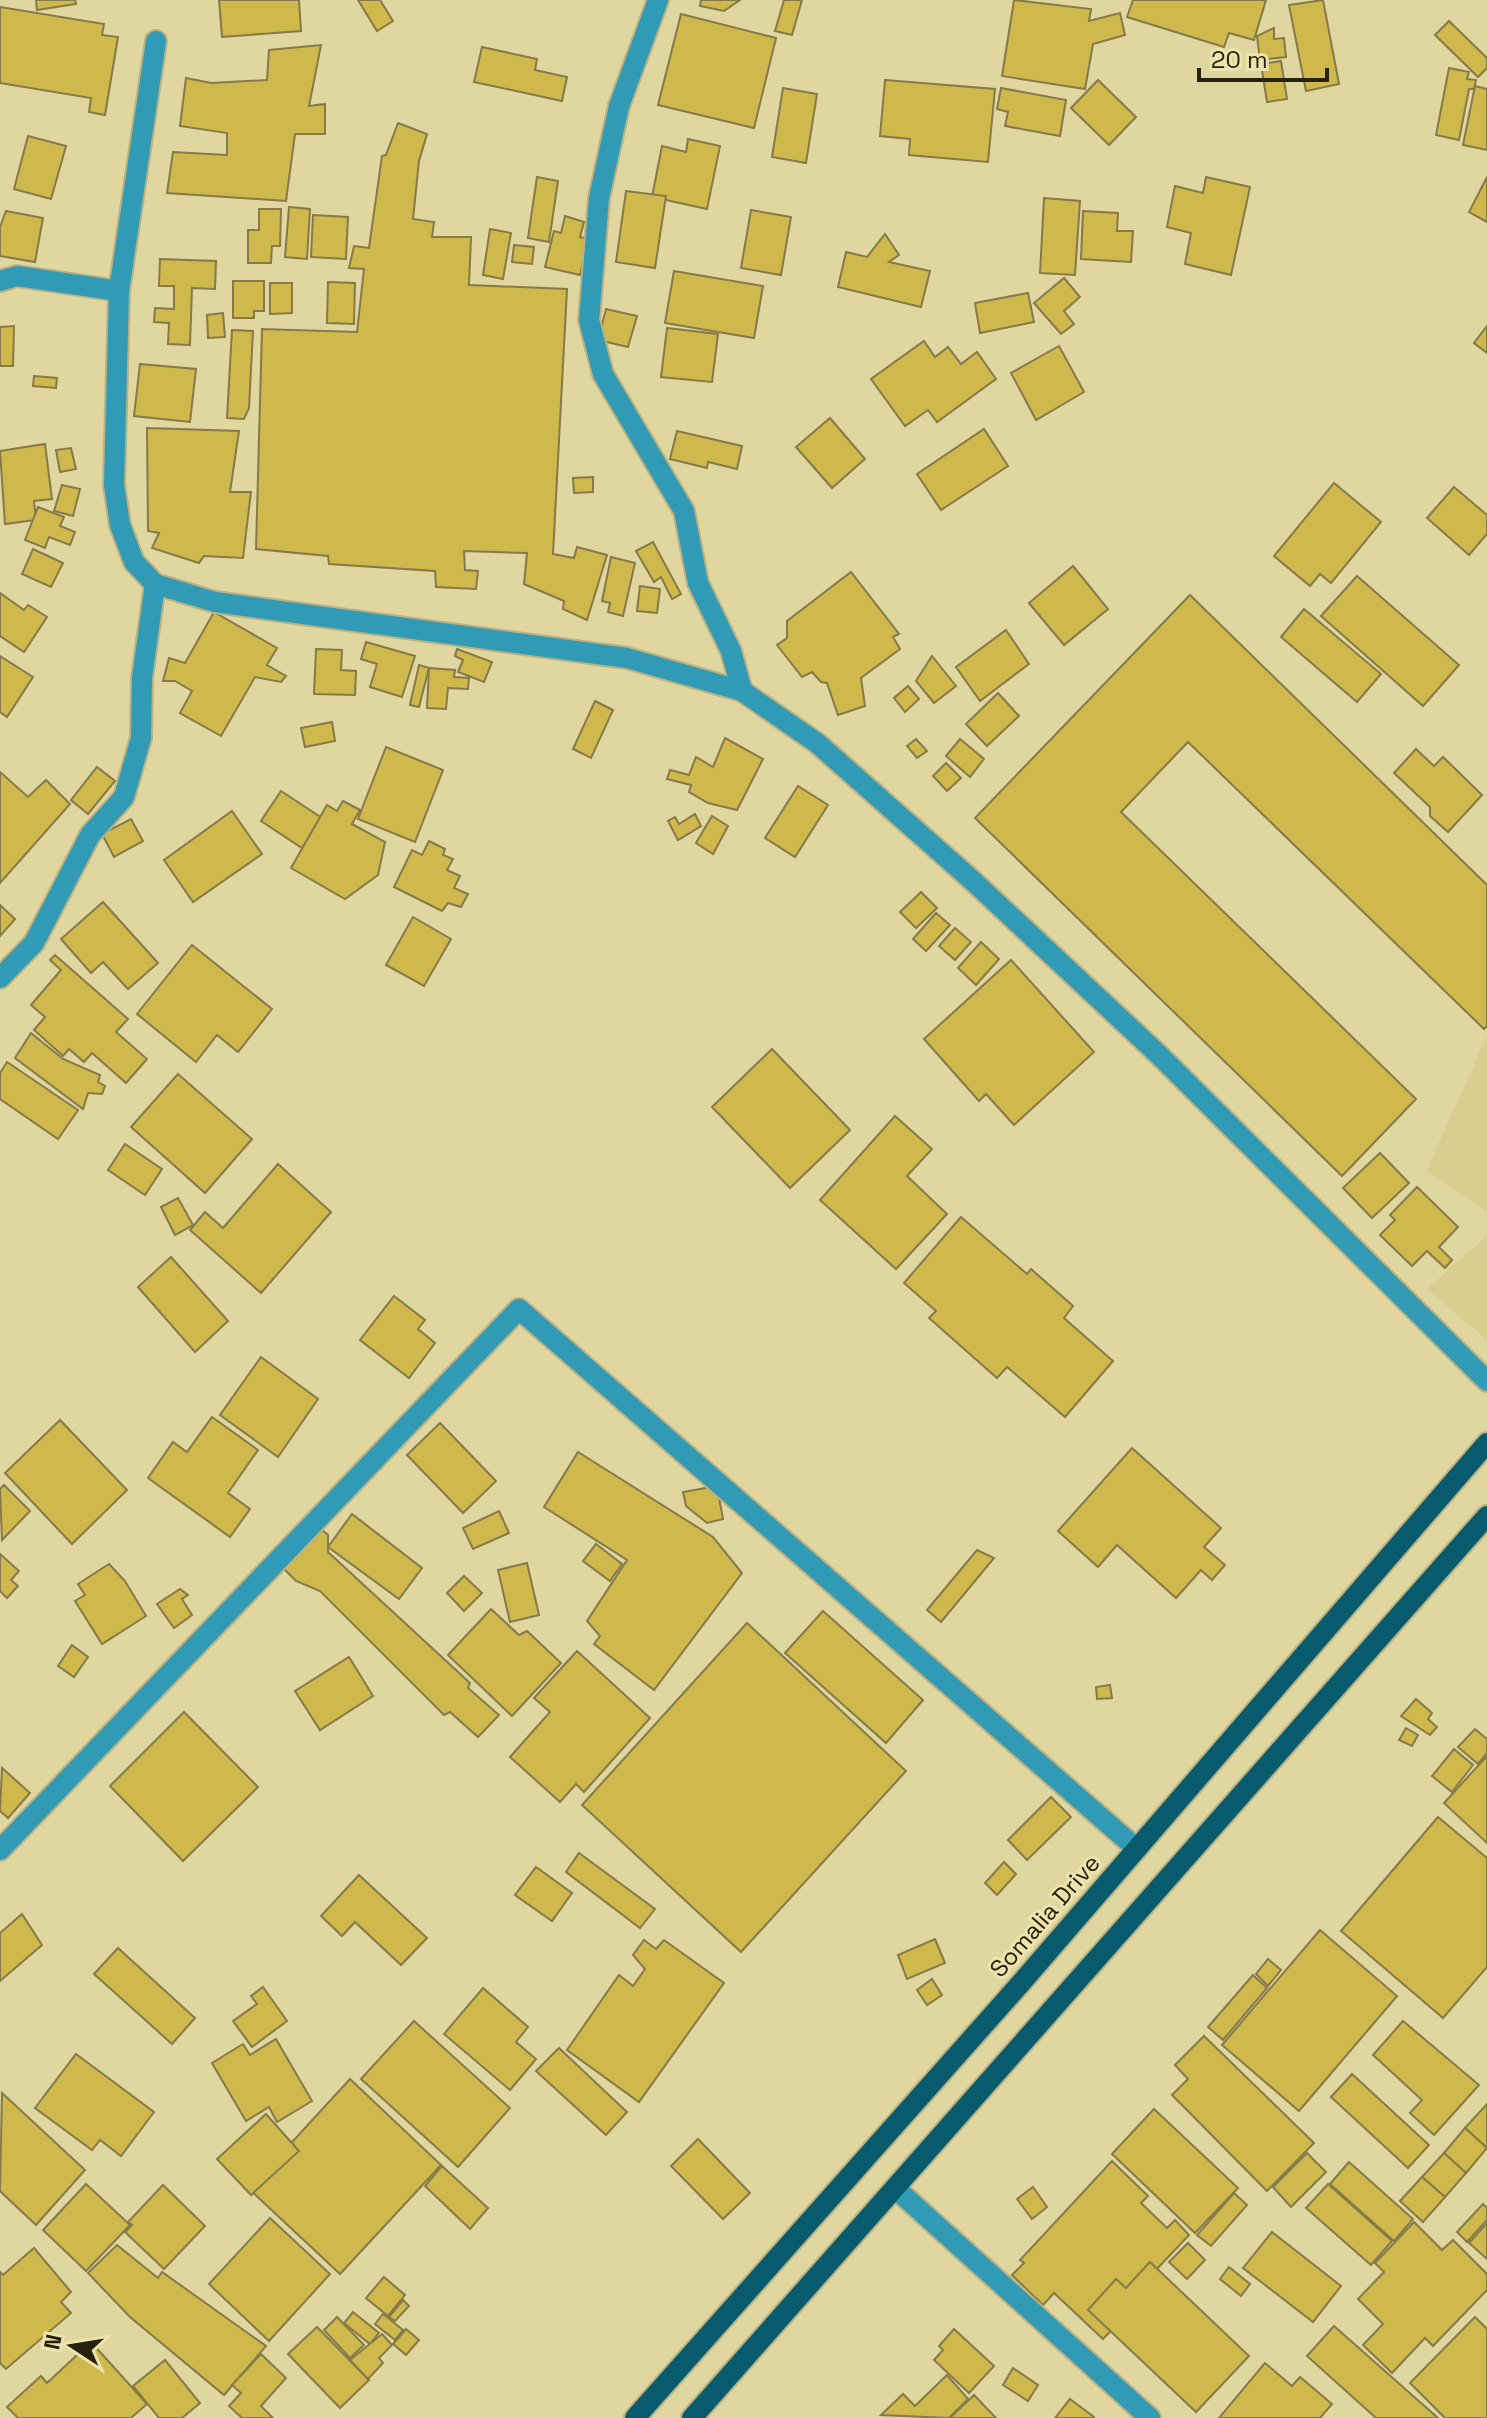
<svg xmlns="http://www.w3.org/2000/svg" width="1487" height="2418" font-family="'Space Grotesk',sans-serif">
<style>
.built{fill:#dacd90}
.building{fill:#cfb94c;stroke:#857a48;stroke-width:2}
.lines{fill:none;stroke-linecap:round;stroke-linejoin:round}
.minor-casing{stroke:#bbb283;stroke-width:24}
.major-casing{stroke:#bbb283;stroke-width:24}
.minor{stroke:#319ab5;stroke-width:20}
.major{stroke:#085b6d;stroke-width:20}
.labels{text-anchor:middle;stroke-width:6;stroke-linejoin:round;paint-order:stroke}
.street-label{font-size:24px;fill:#26220d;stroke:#ede3ad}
</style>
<rect width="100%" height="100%" fill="#e0d6a0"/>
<g class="built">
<polygon points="1487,1036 1487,1212 1426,1171"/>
<polygon points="1487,1236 1487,1340 1427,1289"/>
</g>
<g class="building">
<polygon points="36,0 75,0 76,4 37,10"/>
<polygon points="219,0 299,0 301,31 222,37"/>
<polygon points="358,0 380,0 393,21 377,31"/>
<polygon points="701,0 740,0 724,11 700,6"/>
<polygon points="784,0 802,0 792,35 775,31"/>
<polygon points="1014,0 1091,9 1089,21 1120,13 1125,35 1093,44 1085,89 1002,76"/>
<polygon points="1133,0 1266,0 1254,40 1229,33 1224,47 1127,17"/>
<polygon points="1323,0 1339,84 1306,91 1289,5"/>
<polygon points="0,7 104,24 102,35 118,37 105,115 89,112 91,98 0,83"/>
<polygon points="681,14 776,38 754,128 658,105"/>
<polygon points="1449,21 1487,58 1487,68 1478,77 1435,35"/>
<polygon points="1274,28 1274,39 1284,38 1286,57 1260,60 1257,36"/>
<polygon points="321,45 309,106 325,104 325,134 295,134 286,201 167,193 173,152 227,155 227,133 180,126 186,78 211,83 267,80 269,50"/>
<polygon points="482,47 537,59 535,70 567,77 562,101 474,82"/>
<polygon points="1281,61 1287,99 1267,102 1261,64"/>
<polygon points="1449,68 1469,72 1467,79 1476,80 1474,89 1469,89 1459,140 1436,135"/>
<polygon points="885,80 995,89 988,162 909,155 910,139 880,136"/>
<polygon points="1098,80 1136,117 1109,145 1071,108"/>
<polygon points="1475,86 1487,89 1487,150 1463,145"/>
<polygon points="783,88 817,94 806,163 772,157"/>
<polygon points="1001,88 1066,100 1060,136 1005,126 1008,112 997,109"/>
<polygon points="398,123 427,134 419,161 413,219 434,222 432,237 471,237 469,285 567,289 553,554 574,558 577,547 607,555 587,620 563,609 564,601 524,584 527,553 464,551 465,570 478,571 476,589 436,587 435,571 329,564 328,556 256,549 262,329 357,332 364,269 349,268 354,246 369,248 382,156 386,155"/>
<polygon points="28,136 66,146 51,199 14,189"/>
<polygon points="688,139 720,146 707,209 652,197 662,146 686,152"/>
<polygon points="537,177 558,181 549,242 528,238"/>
<polygon points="1206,177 1250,187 1231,275 1185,264 1191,233 1167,227 1175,186 1203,193"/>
<polygon points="1487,177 1487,222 1469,212"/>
<polygon points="626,191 666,196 655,268 616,262"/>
<polygon points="1044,198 1080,201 1075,275 1040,273"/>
<polygon points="289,207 310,209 307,259 285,257"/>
<polygon points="259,209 281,209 280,246 272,246 271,263 248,263 248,230 259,230"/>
<polygon points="751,210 791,217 781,275 741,268"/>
<polygon points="6,211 43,218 35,262 0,256 0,227"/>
<polygon points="1083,211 1118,213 1117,231 1133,231 1131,262 1081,259"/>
<polygon points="313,215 348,217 346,259 311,257"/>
<polygon points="565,216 584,222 580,237 588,239 580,275 545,267 554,231 561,233"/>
<polygon points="490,229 511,233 503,279 483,275"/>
<polygon points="885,234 899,255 889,262 930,271 921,307 838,287 846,252 867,257"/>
<polygon points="514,245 534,247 532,264 512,262"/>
<polygon points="160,259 216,261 215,289 192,288 190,345 168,344 169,323 154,322 155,308 174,309 174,286 159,286"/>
<polygon points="674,271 763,286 754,338 665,323"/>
<polygon points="1064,278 1080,297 1064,311 1074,324 1061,334 1034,303"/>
<polygon points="233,281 264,281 264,311 254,311 254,318 233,318"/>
<polygon points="328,282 355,283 354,324 327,323"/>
<polygon points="270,283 292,283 292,313 270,314"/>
<polygon points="1028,293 1034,322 980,333 975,303"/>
<polygon points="606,309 637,316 628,347 598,340"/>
<polygon points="223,313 225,337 208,338 207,315"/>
<polygon points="14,326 13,366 0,366 0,327"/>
<polygon points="1487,326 1487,353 1474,343"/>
<polygon points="667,328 718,334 712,382 661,377"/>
<polygon points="232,330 253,331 249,408 244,419 227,418"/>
<polygon points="924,341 935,357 948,347 961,364 977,352 996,379 937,422 928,410 905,426 871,379"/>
<polygon points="1059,346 1084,392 1036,420 1011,373"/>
<polygon points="140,364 196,369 190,422 134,416"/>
<polygon points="34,376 57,378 56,388 33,386"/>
<polygon points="830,418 865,459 832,488 796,447"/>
<polygon points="147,428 239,431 230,492 251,492 243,558 204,556 199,563 152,548 159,533 148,531"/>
<polygon points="984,429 1008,466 941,510 917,474"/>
<polygon points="677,431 742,446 737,469 708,462 707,468 670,459"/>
<polygon points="45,444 52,499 34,501 36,520 5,524 0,451"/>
<polygon points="71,448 76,469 60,472 56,450"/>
<polygon points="593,477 593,492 574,493 573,478"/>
<polygon points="1334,483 1381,522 1331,583 1320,574 1310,586 1274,556"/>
<polygon points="62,485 80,489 73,516 54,511"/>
<polygon points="1454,487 1487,515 1487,534 1469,555 1427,518"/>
<polygon points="38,507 64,517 60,526 75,532 70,545 49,537 45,548 25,540"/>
<polygon points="653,542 681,594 672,599 661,577 654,582 636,551"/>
<polygon points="33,549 63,563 51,587 22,574"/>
<polygon points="611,557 635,563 623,616 608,612 610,603 602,601"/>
<polygon points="1073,566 1108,609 1064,645 1029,603"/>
<polygon points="851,572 899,634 893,637 900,649 861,678 865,706 838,715 827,683 821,682 812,672 802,677 777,645 787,638 787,621"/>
<polygon points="1357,576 1459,665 1423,706 1321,616"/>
<polygon points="640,586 660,589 657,613 637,611"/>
<polygon points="0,593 24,610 28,605 47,617 24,652 0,636"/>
<polygon points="1190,595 1487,885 1487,1026 1484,1029 1188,742 1121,812 1416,1099 1342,1176 975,818"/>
<polygon points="1304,609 1381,674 1357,702 1281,637"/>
<polygon points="214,612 277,648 267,665 286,676 281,682 255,677 221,736 180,713 192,691 175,681 163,681 169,658 185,663"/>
<polygon points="1006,630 1029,664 980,701 956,667"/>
<polygon points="366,642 415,656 402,697 370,687 377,664 361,659"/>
<polygon points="316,649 342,650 341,670 356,671 355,695 314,694"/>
<polygon points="457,649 492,662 484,682 458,672 463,660 455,656"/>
<polygon points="0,656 33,677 7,717 0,712"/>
<polygon points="932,656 956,686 934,703 916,681"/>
<polygon points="419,665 429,668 419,707 410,705"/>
<polygon points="429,668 455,670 454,677 469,678 468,689 448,688 446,709 427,708"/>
<polygon points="908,686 919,699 905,712 894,698"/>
<polygon points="998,693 1019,716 987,746 966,724"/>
<polygon points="595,701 613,710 591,758 573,749"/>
<polygon points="332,722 335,741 305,747 301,728"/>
<polygon points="725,738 763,759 737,810 708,803 689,792 691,785 667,779 670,770 689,775 696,757 713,767"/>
<polygon points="916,739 927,751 917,758 907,746"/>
<polygon points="960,739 984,759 970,777 946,756"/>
<polygon points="386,747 443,770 415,842 358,819"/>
<polygon points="1416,749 1434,766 1443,757 1482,795 1448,832 1430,816 1430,807 1394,773"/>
<polygon points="946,763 961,778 947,791 933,776"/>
<polygon points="97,767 115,781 88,814 71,800"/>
<polygon points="0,772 28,797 46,780 70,804 0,883"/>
<polygon points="798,786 828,805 795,857 765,838"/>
<polygon points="281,791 322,818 302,848 261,821"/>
<polygon points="343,801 360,810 352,824 385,842 378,875 345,899 291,868 327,805 337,811"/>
<polygon points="232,811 262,854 193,902 164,860"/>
<polygon points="695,814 701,826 678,840 668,821 675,817 679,824"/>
<polygon points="712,816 728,826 713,854 696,843"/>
<polygon points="131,819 143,841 114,857 102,834"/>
<polygon points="429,841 445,849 443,855 453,859 447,870 460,876 454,888 468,894 461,907 448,903 442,911 394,887 412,850 422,855"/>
<polygon points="921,892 937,908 916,928 900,912"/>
<polygon points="103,902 158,963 128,989 103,962 91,973 61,939"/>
<polygon points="0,905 15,919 0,936"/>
<polygon points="936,913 950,925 926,951 913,939"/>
<polygon points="413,917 451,939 424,986 386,965"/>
<polygon points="955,928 971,942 955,960 939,946"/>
<polygon points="981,942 999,959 976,985 958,968"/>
<polygon points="192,945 272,1009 238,1052 217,1035 196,1062 137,1014"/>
<polygon points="55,955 128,1019 116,1032 147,1059 126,1083 92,1053 84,1062 69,1049 63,1056 34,1030 45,1017 31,1005 61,970 50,960"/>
<polygon points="1011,960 1094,1052 1014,1125 986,1094 979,1101 924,1039"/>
<polygon points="31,1033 63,1059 100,1075 98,1082 105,1086 102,1094 88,1093 83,1109 15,1058"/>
<polygon points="772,1049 850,1130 790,1188 712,1107"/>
<polygon points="7,1062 78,1110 58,1139 0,1099 0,1073"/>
<polygon points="178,1074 252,1139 205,1193 131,1127"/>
<polygon points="895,1116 932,1149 907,1176 947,1214 896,1269 820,1200"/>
<polygon points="125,1144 162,1169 145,1195 108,1170"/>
<polygon points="1380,1153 1409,1183 1372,1218 1343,1188"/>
<polygon points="278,1164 331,1212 261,1293 190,1230 205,1212 223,1228"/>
<polygon points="1417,1187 1458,1227 1439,1247 1452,1260 1445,1268 1427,1251 1412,1266 1380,1235 1395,1220 1390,1215"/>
<polygon points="178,1198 193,1225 175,1235 161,1207"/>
<polygon points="961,1217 1027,1274 1031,1269 1073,1306 1064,1318 1113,1361 1065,1417 1007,1367 997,1378 929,1318 936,1311 904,1283"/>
<polygon points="171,1257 228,1321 195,1352 138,1287"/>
<polygon points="394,1296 425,1320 418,1329 435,1343 409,1378 360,1340"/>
<polygon points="261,1357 318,1399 278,1457 220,1415"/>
<polygon points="212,1417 258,1450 228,1493 250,1509 230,1537 148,1478 173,1442 187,1452"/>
<polygon points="60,1420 127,1490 72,1544 5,1473"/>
<polygon points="440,1423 496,1481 463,1513 407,1455"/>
<polygon points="1132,1448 1221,1528 1204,1547 1225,1565 1212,1580 1201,1570 1176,1598 1117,1545 1098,1567 1058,1531"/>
<polygon points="578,1452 713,1537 742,1573 654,1690 594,1644 600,1636 587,1621 627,1560 544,1507"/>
<polygon points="4,1485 30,1511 2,1540 0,1489"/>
<polygon points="717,1486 723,1519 707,1523 686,1506 683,1492"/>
<polygon points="499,1511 509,1533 473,1549 463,1528"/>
<polygon points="352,1514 422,1568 399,1599 328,1547"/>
<polygon points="316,1525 328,1535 328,1552 470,1683 468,1688 499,1715 478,1737 450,1712 444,1715 320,1591 296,1581 280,1565"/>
<polygon points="596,1544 622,1564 610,1581 583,1561"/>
<polygon points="977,1550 994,1558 941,1622 927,1610"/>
<polygon points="0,1554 19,1571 11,1580 18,1586 7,1598 0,1591"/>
<polygon points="527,1563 539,1615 510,1622 498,1570"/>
<polygon points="109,1564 125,1581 146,1616 102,1644 75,1601 85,1595 78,1584"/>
<polygon points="464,1576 482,1593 464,1611 447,1593"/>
<polygon points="180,1589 188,1595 182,1599 192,1615 174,1628 157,1604"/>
<polygon points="491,1609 519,1635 527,1631 561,1663 512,1716 448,1655"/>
<polygon points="823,1611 923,1700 886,1743 785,1653"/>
<polygon points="747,1623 906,1771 741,1952 582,1805"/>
<polygon points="72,1645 88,1657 74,1677 58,1666"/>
<polygon points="577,1651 650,1718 584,1792 576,1784 560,1802 510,1757 550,1712 534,1698"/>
<polygon points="349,1657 373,1696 320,1730 295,1691"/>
<polygon points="1110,1685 1112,1698 1097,1699 1096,1687"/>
<polygon points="1416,1699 1432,1713 1428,1719 1437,1727 1430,1735 1401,1716"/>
<polygon points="184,1712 258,1787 183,1861 110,1786"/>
<polygon points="1406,1728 1418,1735 1412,1746 1399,1740"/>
<polygon points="1475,1729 1487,1739 1487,1753 1478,1764 1458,1747"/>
<polygon points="1454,1749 1473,1765 1452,1792 1432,1776"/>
<polygon points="1487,1756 1487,1843 1444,1803"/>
<polygon points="2,1768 30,1793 8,1818 0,1811"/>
<polygon points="1051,1797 1071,1817 1027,1860 1008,1840"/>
<polygon points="1438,1817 1487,1858 1487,1967 1443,2018 1341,1931"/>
<polygon points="579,1853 655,1909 640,1928 566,1872"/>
<polygon points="1004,1862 1016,1874 997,1895 985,1883"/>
<polygon points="536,1867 572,1893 552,1921 515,1895"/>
<polygon points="359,1875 427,1938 401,1965 355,1922 342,1936 321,1916"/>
<polygon points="22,1914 42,1945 0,1981 0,1933"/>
<polygon points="1320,1930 1397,1996 1299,2111 1222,2045"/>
<polygon points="935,1939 945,1963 907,1979 898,1955"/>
<polygon points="644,1940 656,1949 664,1940 724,1983 639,2102 567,2050 619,1975 633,1986 645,1969 633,1955"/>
<polygon points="118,1948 195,2018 172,2044 94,1974"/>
<polygon points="1268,1959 1281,1970 1268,1986 1256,1974"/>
<polygon points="1253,1975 1267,1988 1223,2040 1208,2027"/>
<polygon points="932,1979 942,1995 927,2005 917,1990"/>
<polygon points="263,1987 287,2021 252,2047 233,2021 257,2004 251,1996"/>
<polygon points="483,1988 528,2027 516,2042 536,2059 510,2090 444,2034"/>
<polygon points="414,2021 510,2108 458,2167 361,2079"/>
<polygon points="1403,2021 1479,2085 1434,2135 1410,2113 1422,2100 1373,2055"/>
<polygon points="1204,2036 1314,2143 1267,2191 1172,2095 1188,2079 1175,2065"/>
<polygon points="276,2039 312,2101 277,2122 269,2107 246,2121 212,2063 243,2044 250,2055"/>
<polygon points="559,2048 627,2112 606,2135 536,2071"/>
<polygon points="76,2054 154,2112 121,2156 100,2140 92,2150 35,2108"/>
<polygon points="1352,2074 1429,2145 1408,2168 1331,2097"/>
<polygon points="350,2079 441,2165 340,2274 249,2189"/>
<polygon points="2,2093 85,2170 36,2225 0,2191"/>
<polygon points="1487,2104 1487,2148 1465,2128"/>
<polygon points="1154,2109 1238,2188 1195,2233 1112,2154"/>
<polygon points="266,2114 299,2151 251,2195 217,2159"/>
<polygon points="1465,2128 1487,2148 1466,2173 1444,2153"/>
<polygon points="698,2139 750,2193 723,2219 671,2166"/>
<polygon points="1307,2153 1326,2172 1291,2207 1273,2187"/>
<polygon points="1444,2153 1466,2173 1445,2197 1422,2177"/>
<polygon points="1112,2161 1148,2196 1141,2203 1167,2228 1175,2220 1189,2235 1139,2288 1146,2294 1103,2339 1054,2293 1043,2305 1012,2275 1024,2263 1020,2260"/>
<polygon points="1349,2162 1413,2219 1394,2241 1330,2184"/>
<polygon points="442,2166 488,2208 470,2229 425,2186"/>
<polygon points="1422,2177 1445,2197 1423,2222 1400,2201"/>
<polygon points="86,2184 130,2225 86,2271 43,2230"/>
<polygon points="1328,2184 1392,2241 1371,2265 1306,2208"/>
<polygon points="163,2185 205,2226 164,2269 125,2232 132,2225 128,2222"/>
<polygon points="1033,2187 1047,2207 1032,2219 1017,2199"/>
<polygon points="1234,2193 1247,2205 1211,2246 1197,2235"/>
<polygon points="1483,2204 1487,2208 1487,2220 1467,2242 1457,2232"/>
<polygon points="270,2218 330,2274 269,2341 209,2284"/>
<polygon points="1414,2222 1442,2250 1453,2240 1487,2274 1487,2290 1433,2346 1425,2338 1392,2373 1363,2345 1383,2324 1358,2299 1384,2272 1375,2263"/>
<polygon points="1487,2223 1487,2259 1469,2243"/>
<polygon points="1272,2232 1341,2286 1313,2322 1243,2268"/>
<polygon points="1188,2243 1205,2260 1187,2279 1169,2262"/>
<polygon points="117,2245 158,2278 162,2272 266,2346 224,2395 130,2317 88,2273"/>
<polygon points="34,2248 71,2292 61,2302 71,2313 6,2369 0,2363 0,2272 3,2275"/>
<polygon points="1150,2262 1249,2356 1196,2412 1088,2310 1116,2279 1126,2288"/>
<polygon points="1229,2267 1250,2284 1241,2296 1220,2279"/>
<polygon points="384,2277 405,2295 388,2316 366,2298"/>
<polygon points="403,2300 409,2306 395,2321 389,2317"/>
<polygon points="353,2312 379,2333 370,2344 344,2323"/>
<polygon points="383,2314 403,2330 395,2340 375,2324"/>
<polygon points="337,2317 364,2345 350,2358 324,2330"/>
<polygon points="1475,2317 1487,2329 1487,2418 1445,2418 1410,2383"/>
<polygon points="1334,2326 1438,2418 1376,2418 1307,2356"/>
<polygon points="317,2327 369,2380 340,2408 288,2354"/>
<polygon points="406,2329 419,2340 406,2355 393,2344"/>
<polygon points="954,2329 994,2366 969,2393 934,2360 943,2350 939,2346"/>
<polygon points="382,2334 392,2345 379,2358 383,2363 368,2379 350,2360"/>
<polygon points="91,2342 147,2404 131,2418 18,2418 7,2407 41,2376 47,2383"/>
<polygon points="261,2354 286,2378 261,2406 273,2418 242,2418 229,2406 241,2393 232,2385"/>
<polygon points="165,2360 200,2403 182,2418 159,2418 133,2386"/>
<polygon points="1265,2363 1292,2386 1300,2377 1332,2404 1320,2418 1219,2418"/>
<polygon points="1013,2368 1038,2385 1028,2401 1003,2385"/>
<polygon points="947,2375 968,2399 949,2418 881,2415 903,2394 915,2406"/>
<polygon points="974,2395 996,2418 950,2418"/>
<polygon points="1070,2399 1094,2417 1094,2418 1055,2418"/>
</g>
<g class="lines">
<g class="minor-casing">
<g id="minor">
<polyline points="658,0 619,106 599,198 589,320 603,374 684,511 698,583 731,651 742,691"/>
<polyline points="156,41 119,291 114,485 120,525 134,562 155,584 215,602 627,658 742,691 817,743 973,881 1158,1054 1487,1381"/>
<polyline points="0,281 17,276 119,291"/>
<polyline points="0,978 34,943 90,835 124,797 141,738 142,678 155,584"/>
<polyline points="0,1850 519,1309 1137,1849"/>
<polyline points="895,2188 1150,2418"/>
</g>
</g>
<g class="major-casing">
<g id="major">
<polyline points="635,2418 1021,1983 1487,1443"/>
<polyline points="692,2418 1487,1516"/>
</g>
</g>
<use href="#minor" class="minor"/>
<use href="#major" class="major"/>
</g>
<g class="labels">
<g class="street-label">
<text transform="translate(1045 1916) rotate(-49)" y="8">Somalia Drive</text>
</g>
</g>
<g transform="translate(72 2346) rotate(282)" stroke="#ede3ad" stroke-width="6" paint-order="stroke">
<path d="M0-6L14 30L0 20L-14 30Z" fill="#26220d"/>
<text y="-12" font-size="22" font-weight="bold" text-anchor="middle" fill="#26220d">N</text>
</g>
<path d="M1199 68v12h128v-12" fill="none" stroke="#26220d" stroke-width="4"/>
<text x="1211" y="68" font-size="24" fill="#26220d" stroke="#ede3ad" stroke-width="6" paint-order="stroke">20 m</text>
</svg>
